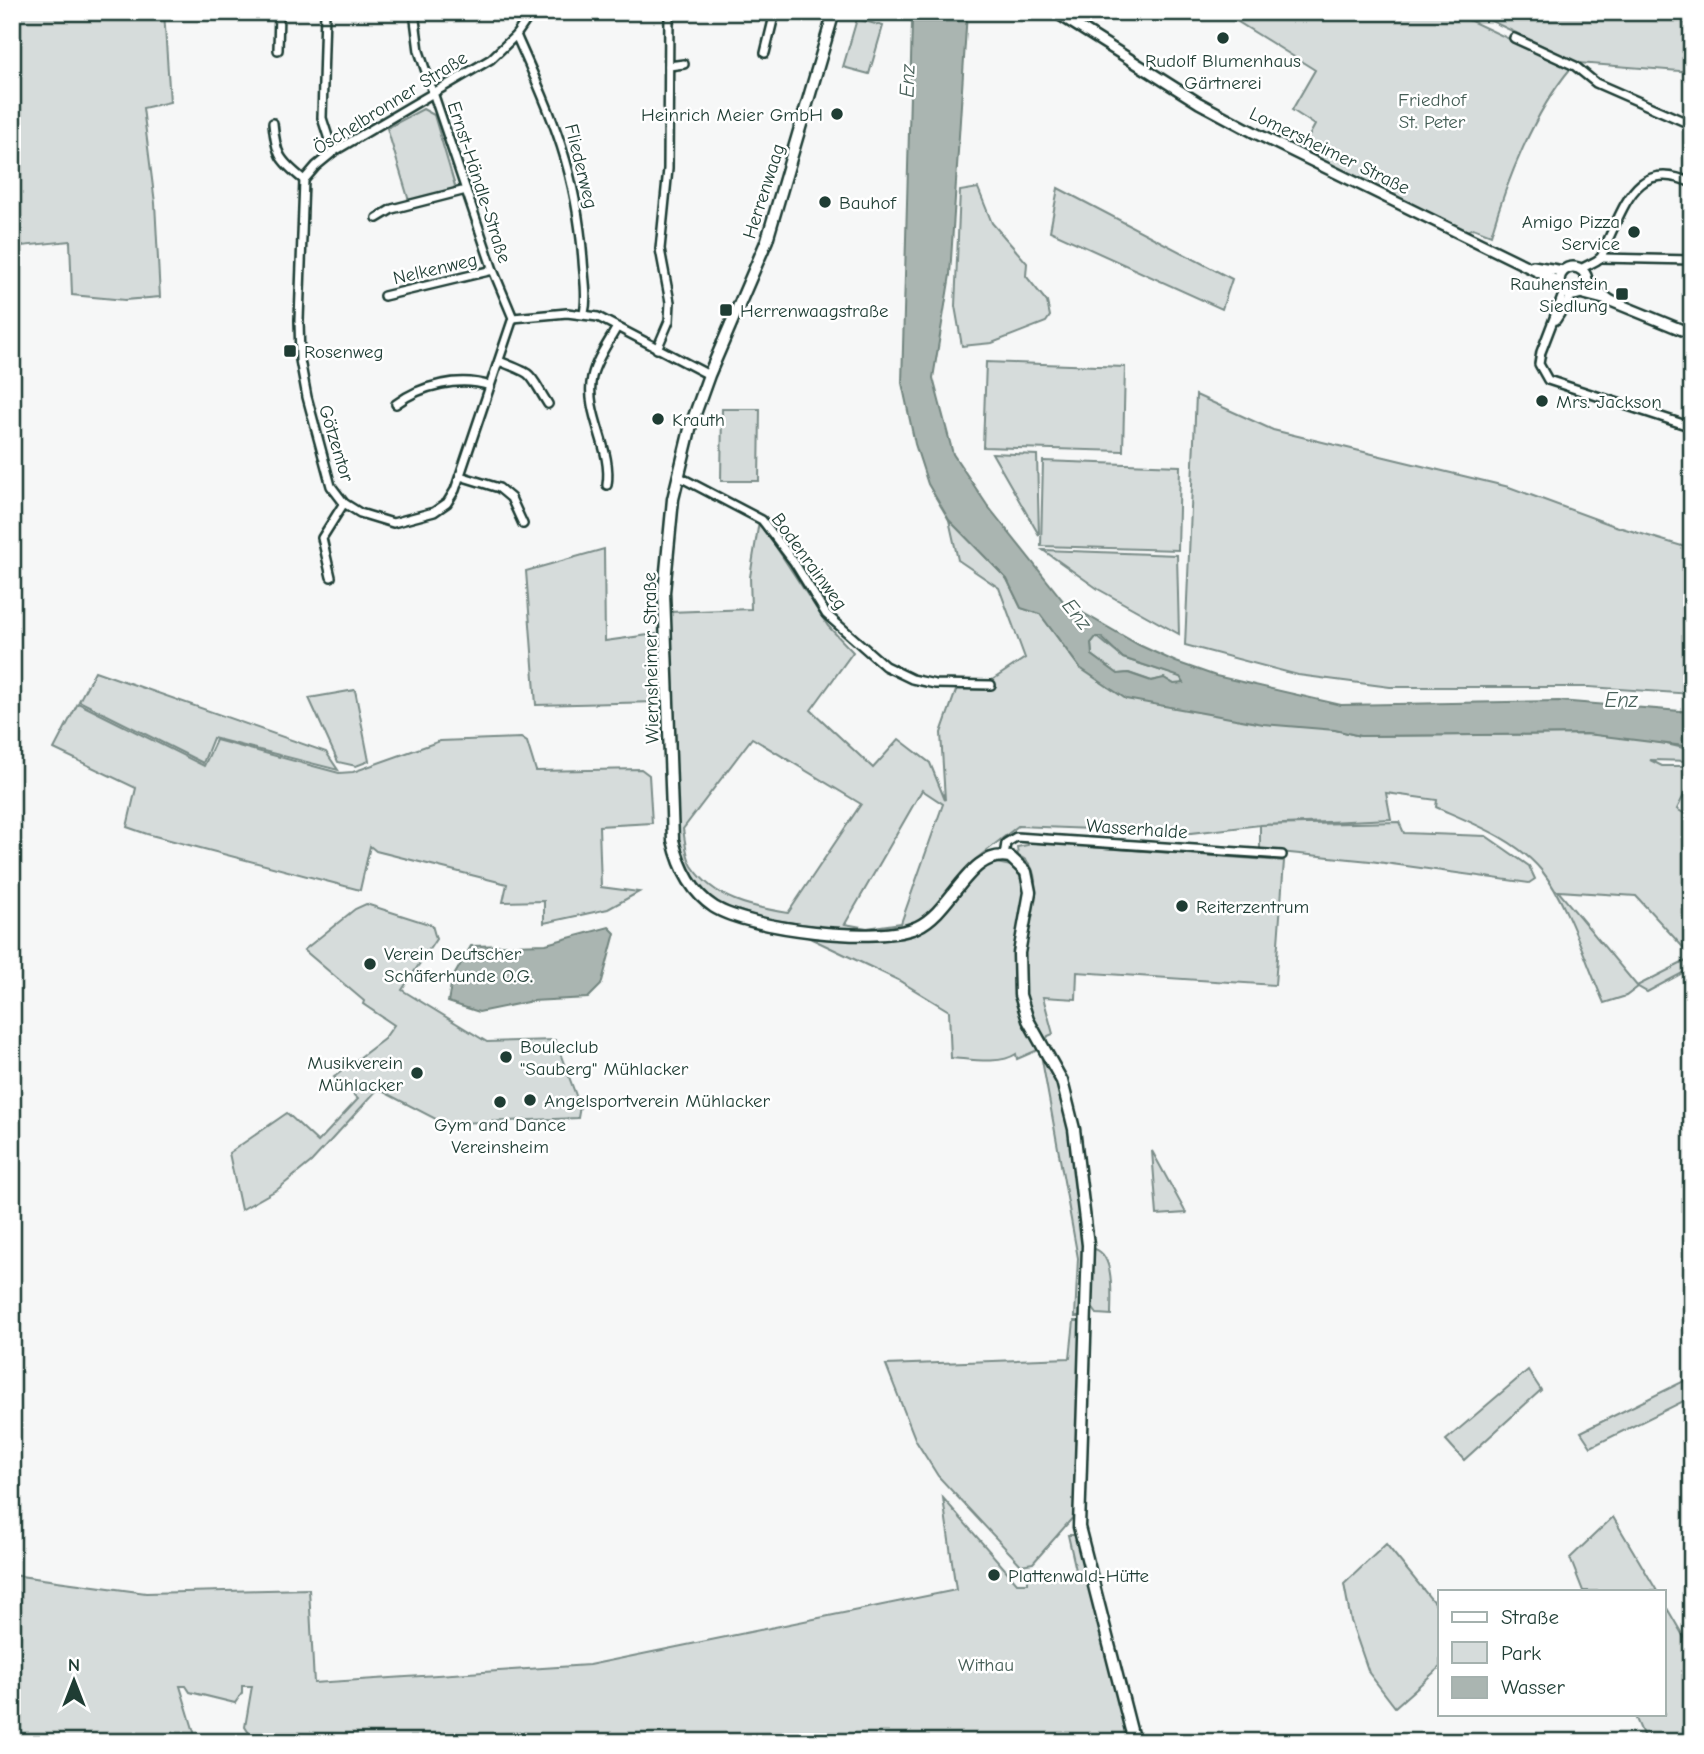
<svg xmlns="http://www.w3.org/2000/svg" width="1704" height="1754" font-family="'Comic Neue',sans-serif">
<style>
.green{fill:#d6dcdb;stroke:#7a8c88;stroke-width:2;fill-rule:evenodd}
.water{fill:#aab5b1;stroke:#72857f;stroke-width:2;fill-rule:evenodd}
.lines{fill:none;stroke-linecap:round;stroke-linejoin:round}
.minor-casing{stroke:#1f3d34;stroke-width:12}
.tertiary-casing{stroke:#1f3d34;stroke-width:14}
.secondary-casing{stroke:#1f3d34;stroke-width:15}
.minor{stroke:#fff;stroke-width:7}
.tertiary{stroke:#fff;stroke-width:9}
.secondary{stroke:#fff;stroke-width:10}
.poi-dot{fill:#1f3d34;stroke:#fff;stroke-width:2.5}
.labels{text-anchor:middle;stroke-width:5;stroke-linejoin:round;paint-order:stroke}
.poi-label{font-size:19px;fill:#1f3d34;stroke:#fff;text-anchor:start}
.park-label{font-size:19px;fill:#445d55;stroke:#fff}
.street-label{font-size:19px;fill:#1f3d34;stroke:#fff}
.water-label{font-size:21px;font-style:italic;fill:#49615a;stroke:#fff}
</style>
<rect width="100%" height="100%" fill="#f6f7f7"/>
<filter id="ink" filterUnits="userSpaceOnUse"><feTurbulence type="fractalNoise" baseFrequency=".0143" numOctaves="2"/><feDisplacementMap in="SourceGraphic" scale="14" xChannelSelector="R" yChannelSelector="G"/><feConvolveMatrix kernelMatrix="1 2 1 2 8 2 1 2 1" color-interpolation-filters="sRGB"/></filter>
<g filter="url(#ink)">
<g class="green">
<polygon points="12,12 164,12 170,102 143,108 155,203 160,297 125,300 72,295 70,241 12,247"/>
<path d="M1222,12H1452L1571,68C1534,112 1507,180 1491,235L1473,228L1465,232L1301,151L1315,125L1292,110L1315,70Z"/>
<polygon points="1473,12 1692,12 1692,72 1578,63"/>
<polygon points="857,19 883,26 869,74 843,67"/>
<polygon points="423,109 434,115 455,186 452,190 409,201 387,128"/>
<polygon points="978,188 992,223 1027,263 1026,276 1047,302 1050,316 1046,322 992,343 962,346 955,306 960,191"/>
<polygon points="1058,188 1232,279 1222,309 1050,231"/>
<polygon points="986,362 1125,367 1123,451 983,447"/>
<polygon points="1196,395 1273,430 1509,487 1612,525 1692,549 1692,694 1589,687 1390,687 1298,675 1185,645"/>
<polygon points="722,409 760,409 759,481 721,481"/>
<polygon points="992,453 1037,455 1039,535"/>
<polygon points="1043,461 1180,466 1178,550 1041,546"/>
<path d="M949,520L1007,579L1021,608L1040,614L1080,668L1360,736L1587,734L1645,739L1692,750V761L1650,760L1662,766H1692V779L1677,809L1692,818V957L1636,896L1558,891L1637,986L1692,958V968L1647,992L1638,987L1626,996L1604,1003C1587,965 1567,902 1542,871C1516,839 1472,823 1436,807L1437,800L1386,793L1391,819L1260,825L1399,822L1404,833L1486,836L1529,866L1535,879L1529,883L1370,861L1260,850V825L1191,833L1018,826L976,859L944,901L923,920L902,929L854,932L761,918L722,905L705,893L693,879L682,857L676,833L669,612L751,609L750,577L759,521L828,626L853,652L811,710L873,768L899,739L930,763L945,800L941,733L958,685L986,684L1025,658L999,588L958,560ZM752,738L861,804L788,913C751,907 715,900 692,866C686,857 685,840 683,829ZM922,790L943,804L901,923L867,928L845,924Z"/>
<polygon points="604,549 605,641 656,634 657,702 536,705 526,571"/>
<polygon points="1043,550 1177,555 1179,634 1098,589"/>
<polygon points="1096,636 1123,658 1181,677 1185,684 1174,684 1164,678 1152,681 1129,673 1118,674 1092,655 1091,643"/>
<polygon points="95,671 326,752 338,770 213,738 203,763 79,701"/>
<polygon points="355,690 369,761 356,766 338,762 309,698"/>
<polygon points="78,703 204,766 216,740 339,773 353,772 440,741 521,738 527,742 536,771 641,769 649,775 652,823 599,826 601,887 639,892 608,909 544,923 544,901 503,902 507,884 376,851 370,846 360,890 147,834 127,827 136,788 54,749"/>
<path d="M1029,839L1089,842V847L1284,861L1275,985L1077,972L1076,999L1043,997L1053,1034L1048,1036L1046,1041C1024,1022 1020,977 1024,950C1027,927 1051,867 1018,856L1017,847L1028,845Z"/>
<path d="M992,862L1011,866L1020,876L1025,895L1014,981L1016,992C1033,1029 1058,1069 1067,1109C1082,1177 1084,1248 1083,1317H1075L1078,1258L1040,1049L1017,1059L1016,1054C1000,1065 969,1059 951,1058L949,1011L898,980L793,930C846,938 907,954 948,909C963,893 972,873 992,862Z"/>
<polygon points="366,904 432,925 436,939 402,990 487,1042 555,1040 580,1106 578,1118 436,1124 436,1119 378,1089 311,1162 278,1189 241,1210 229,1153 287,1113 318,1142 358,1099 334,1077 384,1039 394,1025 363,1004 364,1001 304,950 355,909"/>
<polygon points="1152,1151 1186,1213 1157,1215"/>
<path d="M1091,1248C1116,1251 1111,1297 1111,1315L1097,1314L1091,1306Z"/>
<polygon points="1074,1321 1082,1321 1075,1515 1033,1563 1021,1565 938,1476 916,1441 886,1365 1070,1358"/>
<polygon points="1528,1370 1541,1390 1464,1460 1446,1440"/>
<polygon points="1692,1377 1692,1397 1591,1447 1581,1432"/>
<polygon points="943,1498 1017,1583 1028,1583 1028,1574 1078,1579 1068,1535 1076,1535 1130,1742 255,1742 245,1727 252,1686 242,1686 242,1693 235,1703 190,1692 186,1686 180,1686 197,1742 12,1742 12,1575 146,1593 309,1589 314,1683 589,1665 956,1590"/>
<polygon points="1613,1517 1657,1591 1583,1591 1570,1558"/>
<polygon points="1386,1544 1440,1610 1440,1667 1395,1707 1369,1673 1351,1621 1344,1584"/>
<polygon points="1664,1603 1692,1651 1692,1742 1646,1742 1634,1714 1664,1714"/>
</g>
<g class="water">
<path d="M909,12H967L950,275L933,378L953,454L987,505L1064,602L1139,645L1176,662L1216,676L1341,705L1559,701L1692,712V747L1587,734L1360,736L1335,730L1263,724L1126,699L1080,668L1040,614L1021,608L1007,579L949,520L928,484L915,444L902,383L912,23ZM1096,637H1101L1123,658L1180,677L1184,683L1174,684L1164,678L1151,681L1128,673L1118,674L1092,655L1091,643Z"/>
<polygon points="609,927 615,933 601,985 588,998 532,1001 479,1012 448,1002 452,979 471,946 546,944"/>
</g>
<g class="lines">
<g class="minor-casing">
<g id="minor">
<polyline points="325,12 322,118 333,152"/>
<polyline points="414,12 419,51 493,270 513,318"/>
<path d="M516,35C552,116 576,168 583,260C584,278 588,296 584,313"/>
<polyline points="1514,38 1575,66 1596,83 1692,125"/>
<polyline points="278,50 279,12"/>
<polyline points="765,53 775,12"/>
<polyline points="669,66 684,64"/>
<path d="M273,123C276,155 279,160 304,180"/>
<polyline points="377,218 392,209 466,190"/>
<polyline points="1601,258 1692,260"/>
<path d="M1581,269C1587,265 1596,262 1600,258C1603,256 1604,248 1606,244C1626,203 1637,158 1692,183"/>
<polyline points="1564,292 1541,352 1539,364 1548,380 1692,427"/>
<polyline points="384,296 493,270"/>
<polyline points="513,318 455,490 447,503 434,512 393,523 360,513 344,503 331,486 307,397 300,360 299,320 304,180 316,166 333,152 491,59 516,35 532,12"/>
<polyline points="513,318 567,313 598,317 709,375"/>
<polyline points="1556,320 1572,295"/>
<polyline points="657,349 669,321 670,302 660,249 668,169 669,12"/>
<path d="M499,361C537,376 527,371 548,404"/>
<path d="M396,404C421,385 460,376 490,386"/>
<polyline points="460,476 499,488 511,498 523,524"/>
<polyline points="678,476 762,520 794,562 826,614 885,666 912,679 935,684 991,685"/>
<path d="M607,485C613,449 584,413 592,377C596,359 609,342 617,327"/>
<polyline points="331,577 322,538 344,503"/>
<polyline points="1004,856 1006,843 1016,837 1282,855"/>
</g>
</g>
<g class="tertiary-casing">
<g id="tertiary">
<polyline points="1055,12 1199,103 1255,133 1559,282"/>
<polyline points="1533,266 1563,271"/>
<circle cx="1573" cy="281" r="14"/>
<polyline points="1587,283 1611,301"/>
<polyline points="1580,293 1611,301 1692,334"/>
</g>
</g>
<g class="secondary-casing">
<path id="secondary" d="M834,12L767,240L709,375L691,425L673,499L664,592L673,840C679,866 691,892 714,907C749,929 880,945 917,927C953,911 969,848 1010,857L1026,872L1030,892L1019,953L1020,995L1028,1020L1062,1081L1074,1129L1088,1245L1079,1527L1134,1742"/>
</g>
<use href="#minor" class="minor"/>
<use href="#tertiary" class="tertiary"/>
<use href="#secondary" class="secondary"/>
</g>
</g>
<g class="poi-dot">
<circle cx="1223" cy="38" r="7"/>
<circle cx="837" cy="114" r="7"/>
<circle cx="825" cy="202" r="7"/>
<circle cx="1634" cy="232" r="7"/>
<rect x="1615" y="287" width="14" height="14" rx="3.5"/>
<rect x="719" y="303" width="14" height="14" rx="3.5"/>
<rect x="283" y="344" width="14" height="14" rx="3.5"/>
<circle cx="1542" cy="401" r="7"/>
<circle cx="658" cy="419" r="7"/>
<circle cx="1182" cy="906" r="7"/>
<circle cx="370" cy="964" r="7"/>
<circle cx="506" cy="1057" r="7"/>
<circle cx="417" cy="1073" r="7"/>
<circle cx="530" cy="1100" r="7"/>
<circle cx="500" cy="1102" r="7"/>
<circle cx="994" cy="1575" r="7"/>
</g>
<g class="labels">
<g class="poi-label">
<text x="1223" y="67" text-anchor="middle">Rudolf Blumenhaus<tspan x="1223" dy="22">Gärtnerei</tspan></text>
<text x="823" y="121" text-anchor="end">Heinrich Meier GmbH</text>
<text x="839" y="209">Bauhof</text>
<text x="1620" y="228" text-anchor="end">Amigo Pizza<tspan x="1620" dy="22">Service</tspan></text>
<text x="1608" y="290" text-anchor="end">Rauhenstein<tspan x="1608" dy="22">Siedlung</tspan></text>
<text x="740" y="317">Herrenwaagstraße</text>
<text x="304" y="358">Rosenweg</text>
<text x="1556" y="408">Mrs. Jackson</text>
<text x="672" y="426">Krauth</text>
<text x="1196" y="913">Reiterzentrum</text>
<text x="384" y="960">Verein Deutscher<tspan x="384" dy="22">Schäferhunde O.G.</tspan></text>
<text x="520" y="1053">Bouleclub<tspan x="520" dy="22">"Sauberg" Mühlacker</tspan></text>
<text x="403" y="1069" text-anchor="end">Musikverein<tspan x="403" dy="22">Mühlacker</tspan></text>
<text x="544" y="1107">Angelsportverein Mühlacker</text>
<text x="500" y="1131" text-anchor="middle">Gym and Dance<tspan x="500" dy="22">Vereinsheim</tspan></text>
<text x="1008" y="1582">Plattenwald-Hütte</text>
</g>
<g class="park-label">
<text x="1432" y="106">Friedhof<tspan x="1432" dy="22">St. Peter</tspan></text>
<text x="986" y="1671">Withau</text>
</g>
<g class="street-label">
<text transform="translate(390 102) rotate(-32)" y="7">Öschelbronner Straße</text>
<text transform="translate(1330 150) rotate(26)" y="7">Lomersheimer Straße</text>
<text transform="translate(582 166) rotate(76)" y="7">Fliederweg</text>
<text transform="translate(480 182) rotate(72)" y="7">Ernst-Händle-Straße</text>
<text transform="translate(763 191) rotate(-72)" y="7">Herrenwaag</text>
<text transform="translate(435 268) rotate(-13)" y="7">Nelkenweg</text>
<text transform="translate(337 443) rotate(73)" y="7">Götzentor</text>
<text transform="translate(810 561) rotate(54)" y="7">Bodenrainweg</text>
<text transform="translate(650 658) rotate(-91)" y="7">Wiernsheimer Straße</text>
<text transform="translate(1137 828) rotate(4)" y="7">Wasserhalde</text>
</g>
<g class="water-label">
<text transform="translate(907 81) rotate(-88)" y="7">Enz</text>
<text transform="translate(1077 614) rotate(51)" y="7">Enz</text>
<text x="1621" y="707">Enz</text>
</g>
</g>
<rect width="1704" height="1754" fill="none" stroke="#fff" stroke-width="42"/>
<rect x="21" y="21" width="1662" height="1712" fill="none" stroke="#1f3d34" stroke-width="2.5" filter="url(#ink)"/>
<rect x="1438" y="1590" width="228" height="126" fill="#ffffff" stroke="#a5b1ae" stroke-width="2"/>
<rect x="1452" y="1612" width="35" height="10" fill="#ffffff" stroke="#a5b1ae" stroke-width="2"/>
<text x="1501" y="1624" font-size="21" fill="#1f3d34">Straße</text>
<rect x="1452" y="1642" width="35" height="21" fill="#d6dcdb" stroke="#a5b1ae" stroke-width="2"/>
<text x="1501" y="1660" font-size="21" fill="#1f3d34">Park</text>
<rect x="1452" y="1677" width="35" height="21" fill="#aab5b1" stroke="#a5b1ae" stroke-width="2"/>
<text x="1501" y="1694" font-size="21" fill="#1f3d34">Wasser</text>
<g transform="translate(74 1681)" stroke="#ffffff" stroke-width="5" paint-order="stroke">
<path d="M0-5L12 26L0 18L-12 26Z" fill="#1f3d34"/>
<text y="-10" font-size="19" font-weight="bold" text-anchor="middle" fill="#1f3d34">N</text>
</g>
</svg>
